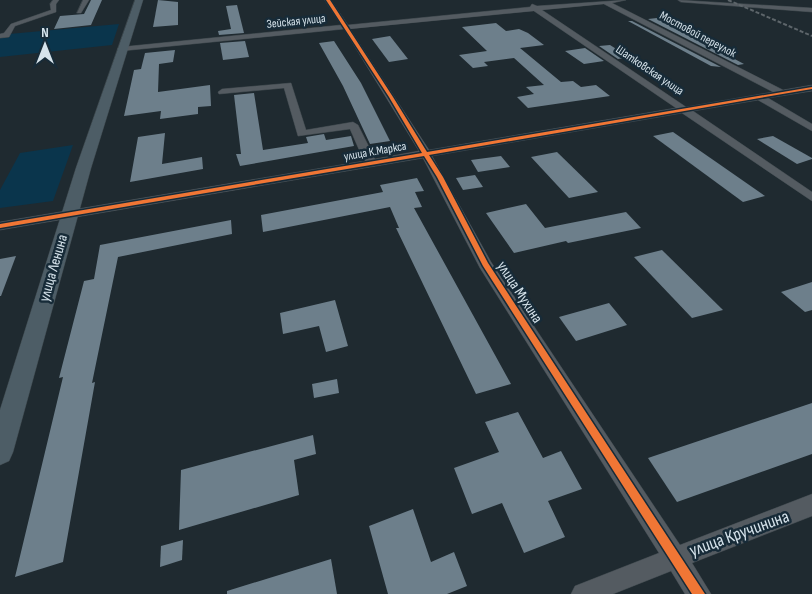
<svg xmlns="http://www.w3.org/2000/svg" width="812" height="594" font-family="'Sofia Sans Condensed',sans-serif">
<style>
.green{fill:#0a354c}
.building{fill:#6d7f8b}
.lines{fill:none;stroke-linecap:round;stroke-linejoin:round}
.minor-casing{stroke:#3b454a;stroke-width:1}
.major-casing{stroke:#3b454a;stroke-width:1}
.minor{fill:#545b61;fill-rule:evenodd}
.major{fill:#4d5d66;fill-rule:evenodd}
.rail{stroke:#5d656a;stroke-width:2;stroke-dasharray:4 2;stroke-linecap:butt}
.cycleway-casing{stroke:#172b38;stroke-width:3}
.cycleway{fill:#f07635;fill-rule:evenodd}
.labels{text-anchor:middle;stroke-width:5;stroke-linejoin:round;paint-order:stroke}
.far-street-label{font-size:12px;fill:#d6e3eb;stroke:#172b38}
.street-label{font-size:15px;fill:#d6e3eb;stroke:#172b38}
.near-street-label{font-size:18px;fill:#d6e3eb;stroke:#172b38}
</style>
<rect width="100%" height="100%" fill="#1f2a30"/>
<g class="green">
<polygon points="119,24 112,45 0,57 0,37 9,34"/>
<polygon points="73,145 53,201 0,208 0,190 20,153"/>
</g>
<g class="building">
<polygon points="91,0 102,0 91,25 54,29 60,16 84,14"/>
<polygon points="158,0 178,2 178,25 153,27"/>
<polygon points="237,5 244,33 219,35 218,31 231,29 226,6"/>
<polygon points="657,18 699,40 744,64 738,65 648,19"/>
<polygon points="628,21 632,21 721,67 711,66"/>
<polygon points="496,23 506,31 519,29 528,33 544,45 520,48 561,82 573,81 581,87 596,85 610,96 528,108 517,97 534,94 526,87 544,85 514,58 484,62 488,66 473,68 459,55 487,51 462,27"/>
<polygon points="390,36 408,59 389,62 372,39"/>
<polygon points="245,41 249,57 223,60 220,43"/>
<polygon points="334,41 361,83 390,141 370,144 343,86 319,43"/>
<polygon points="610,45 629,57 618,59 599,46"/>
<polygon points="585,48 604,61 584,64 565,51"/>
<polygon points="175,50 173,62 159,64 158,92 210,85 211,106 198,107 198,114 160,119 161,111 124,116 134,70 141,69 145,53"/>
<polygon points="254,93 263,150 308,143 306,137 324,134 326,140 351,136 354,146 240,166 236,154 241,154 234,95"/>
<polygon points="673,132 765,196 743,202 653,136"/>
<polygon points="165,133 162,164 202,157 203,169 130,182 138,137"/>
<polygon points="773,136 812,158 812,159 797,164 757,139"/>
<polygon points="557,152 598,192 569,198 531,157"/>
<polygon points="501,156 510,167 478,172 471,160"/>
<polygon points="475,175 483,187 463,190 456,178"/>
<polygon points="417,178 424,191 415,192 422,207 414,208 511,384 476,394 396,228 399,228 390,207 263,232 261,215 383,192 380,185"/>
<polygon points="526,204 545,228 626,212 641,228 568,243 566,241 514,253 486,213"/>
<polygon points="231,220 232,234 118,257 92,383 95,382 63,562 15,577 63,377 59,378 84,281 94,279 100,245"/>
<polygon points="662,250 723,310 692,318 634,257"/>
<polygon points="16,256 1,296 0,296 0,259"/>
<polygon points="812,282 812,310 805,312 781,292"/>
<polygon points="335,300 348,346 326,352 319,326 283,334 280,313"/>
<polygon points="609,303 627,325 576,341 559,317"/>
<polygon points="337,379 339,393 314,398 312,384"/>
<polygon points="812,403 812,454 677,502 648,458"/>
<polygon points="518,412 543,458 561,451 582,489 548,501 565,537 524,553 502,503 472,514 454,468 499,452 485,422"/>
<polygon points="313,435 316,454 294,460 299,495 179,530 181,470"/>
<polygon points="413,509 431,562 454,552 467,586 447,594 388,594 369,526"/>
<polygon points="183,540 182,560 160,567 161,546"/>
<polygon points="331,559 337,594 227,594 227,591"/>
</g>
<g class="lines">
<g class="minor-casing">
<g id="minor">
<polygon points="53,0 59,0 56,4 56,12 15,26 9,37 0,38 0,34 4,33 11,24 51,10 50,4"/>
<polygon points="83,0 89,0 81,13 77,13"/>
<path d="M325,0H331L348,25L530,7L532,4L537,6L626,0L612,3L783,90L812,85V91L768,98L812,124V131L758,100L693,111L812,192V201L682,113L432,156L491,262L680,545L812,494V516L692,563L711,594H685L671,571L613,594H571L575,586L659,553L480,268L423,158L0,230V222L364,161L350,129L298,136L284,88L219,94L218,92L222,89L291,83L306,130L353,122L358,125L375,159L419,151L344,29L121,51L117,49L121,47L341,25ZM604,4L773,92L686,107L542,10ZM534,11L676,108L429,150L350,29Z"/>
<polygon points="678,0 812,8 812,12 681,2"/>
</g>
</g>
<g class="major-casing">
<polygon id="major" points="135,0 143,0 91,168 13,452 9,461 0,465 0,410 76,168"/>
</g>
<use href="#minor" class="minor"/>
<use href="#major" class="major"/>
<polyline class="rail" points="728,0 812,36"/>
<g class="cycleway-casing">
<polygon id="cycleway" points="326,0 330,0 393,97 427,152 812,87 812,89 429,155 443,177 488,263 705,594 692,594 483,266 437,177 424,156 0,228 0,224 422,153 389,97"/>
</g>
<use href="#cycleway" class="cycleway"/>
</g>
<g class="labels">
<g class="far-street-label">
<text transform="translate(296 21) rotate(-6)" y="4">Зейская улица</text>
<text transform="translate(698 34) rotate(28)" y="4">Мостовой переулок</text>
<text transform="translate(650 70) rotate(34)" y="4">Шатковская улица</text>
<text transform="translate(375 151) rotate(-10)" y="4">улица К.Маркса</text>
</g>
<g class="street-label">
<text transform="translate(53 268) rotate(-74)" y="5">улица Ленина</text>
<text transform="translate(520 292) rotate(57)" y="5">улица Мухина</text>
</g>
<g class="near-street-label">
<text transform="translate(739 533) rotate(-20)" y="6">улица Кручинина</text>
</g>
</g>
<g transform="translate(45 45)" stroke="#172b38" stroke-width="4" paint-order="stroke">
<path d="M0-4L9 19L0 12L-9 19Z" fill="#d6e3eb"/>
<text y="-8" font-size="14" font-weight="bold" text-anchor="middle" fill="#d6e3eb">N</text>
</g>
</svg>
